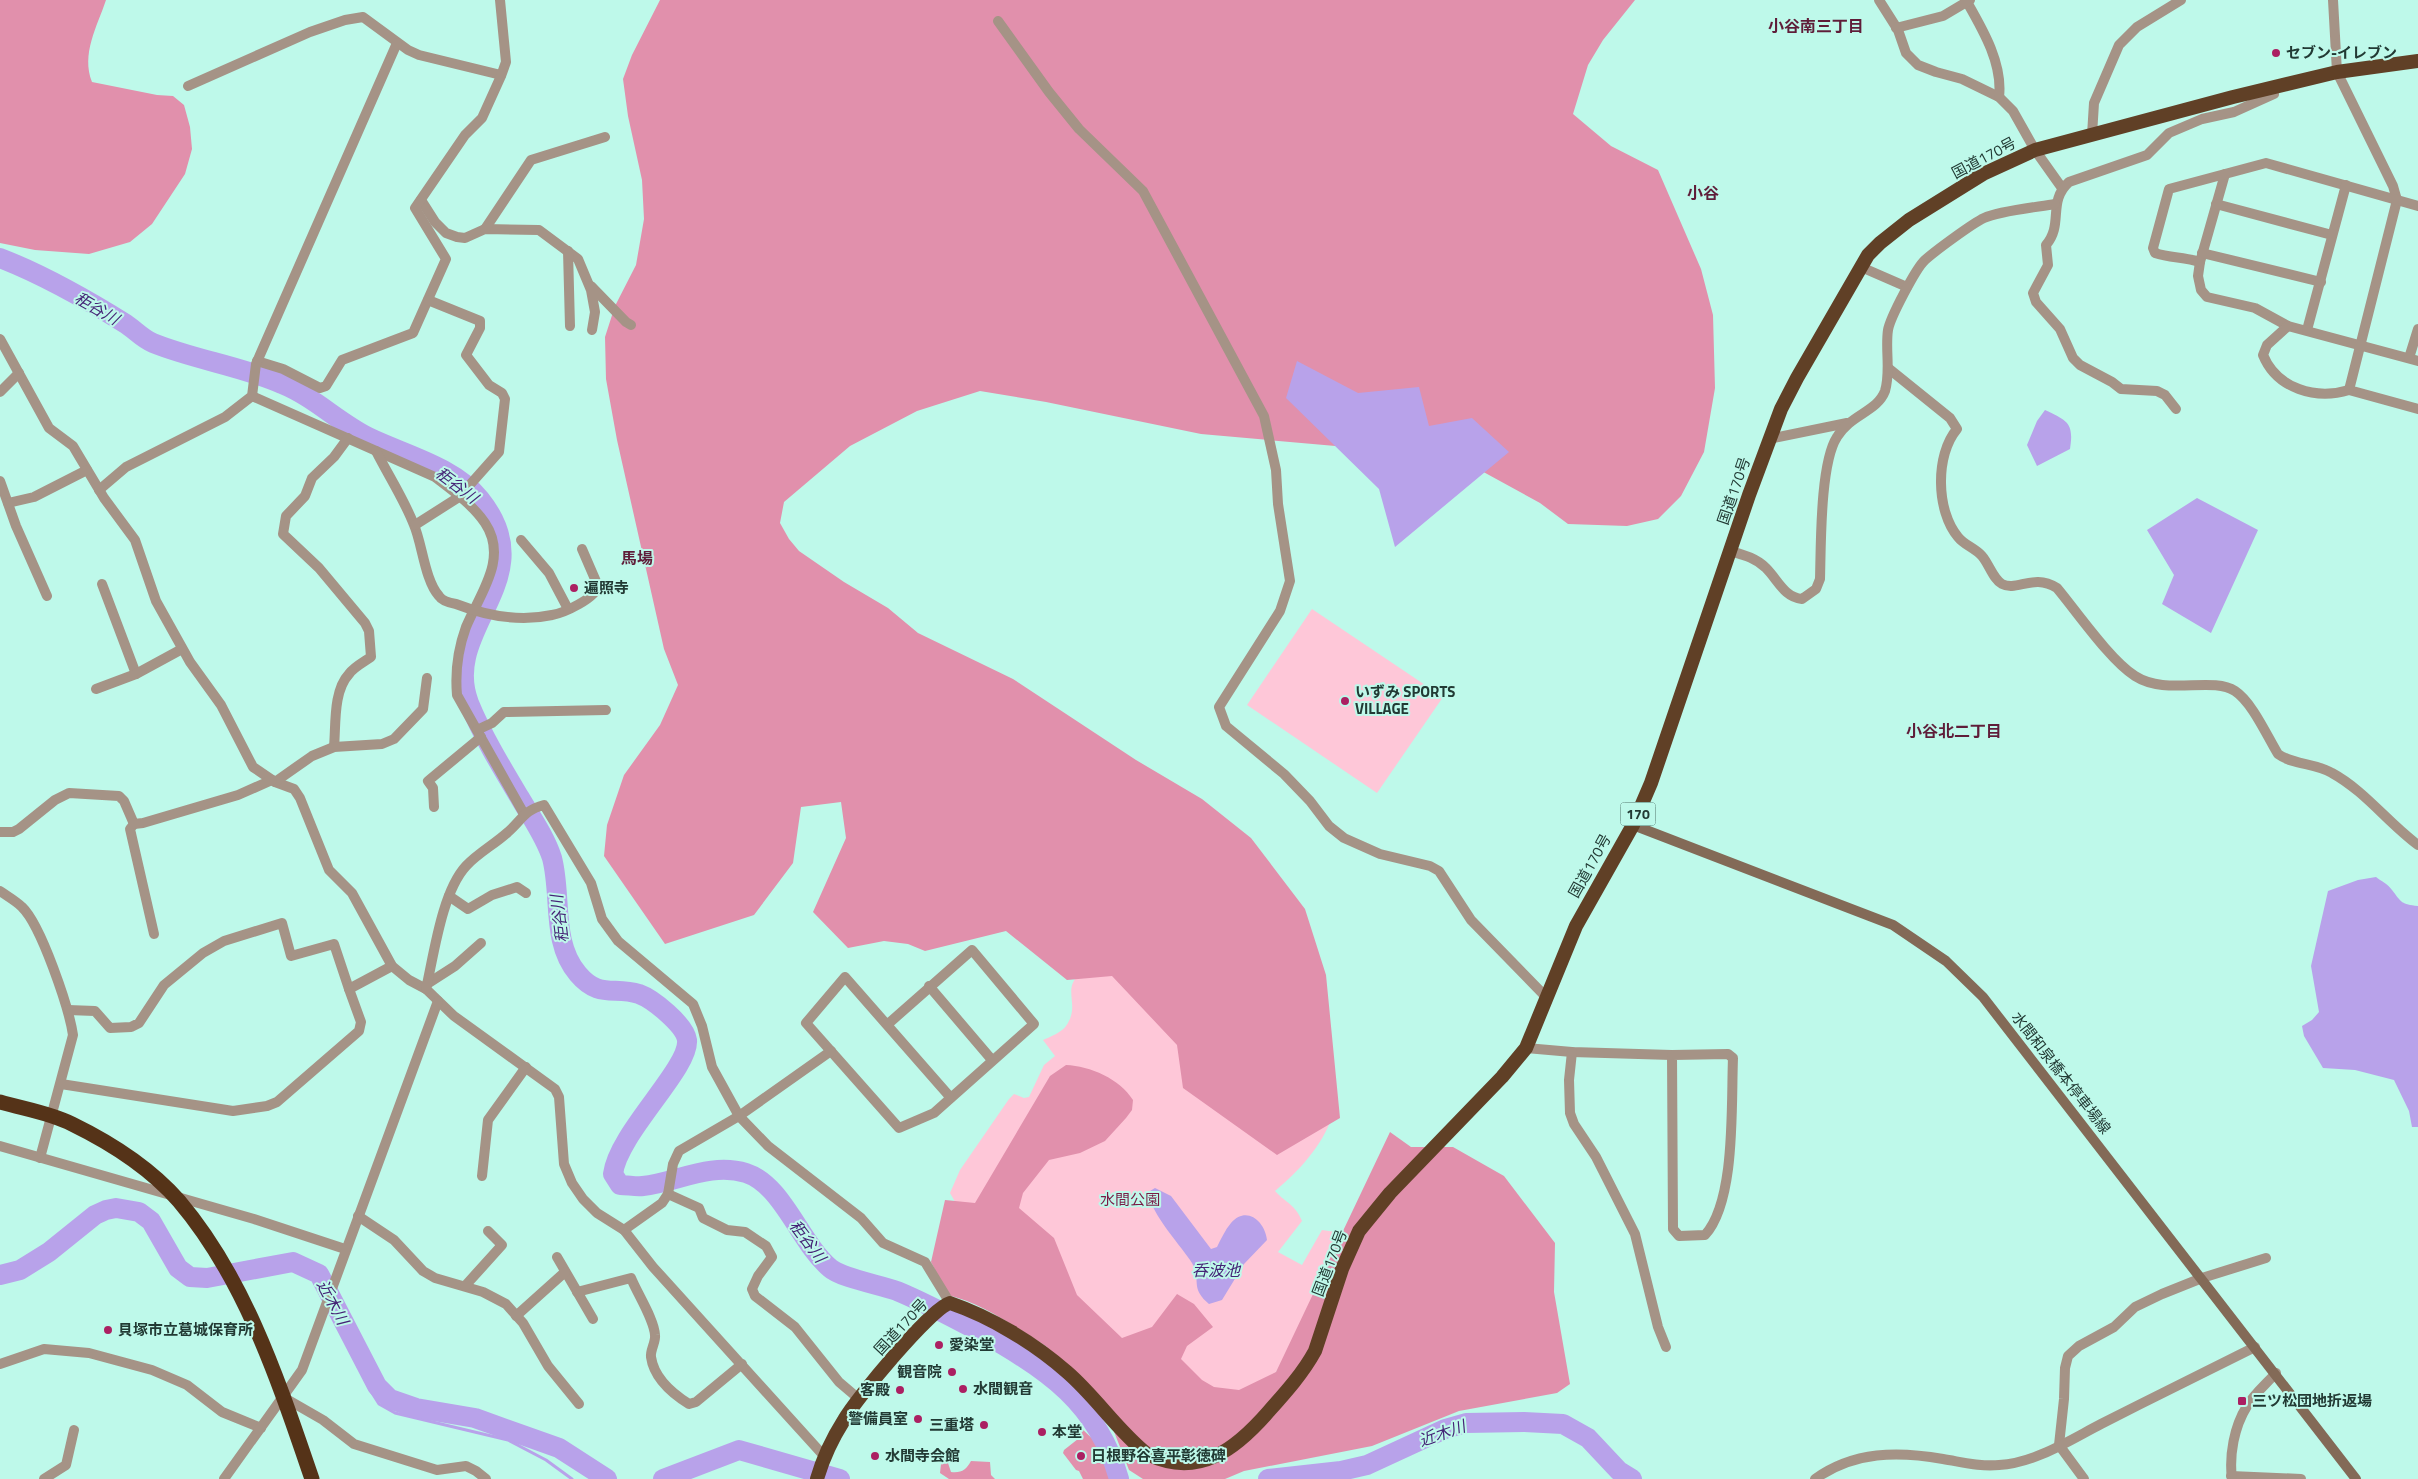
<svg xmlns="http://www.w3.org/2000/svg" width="2418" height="1479" font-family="'Titillium Web','Noto Sans JP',sans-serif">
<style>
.green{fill:#fec7d8}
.forest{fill:#e190ac}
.water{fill:#b8a2ea}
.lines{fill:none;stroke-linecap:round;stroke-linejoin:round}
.stream{stroke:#b8a2ea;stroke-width:3}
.river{stroke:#b8a2ea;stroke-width:20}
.minor{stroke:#a59386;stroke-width:10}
.tertiary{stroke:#a59386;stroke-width:10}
.secondary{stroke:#836a57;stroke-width:10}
.trunk{stroke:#604026;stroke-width:14}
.motorway{stroke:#553318;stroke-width:15}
.poi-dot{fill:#ab2062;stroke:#bef9ea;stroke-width:2}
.labels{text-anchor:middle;stroke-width:4;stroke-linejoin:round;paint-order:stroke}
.shield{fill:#bef9ea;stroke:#51736b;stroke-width:1}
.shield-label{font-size:14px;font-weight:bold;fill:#223a34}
.poi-label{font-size:15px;font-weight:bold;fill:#223a34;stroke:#bef9ea;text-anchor:start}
.street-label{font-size:15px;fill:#223a34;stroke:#bef9ea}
.park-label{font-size:15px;fill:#7a1b46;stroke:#bef9ea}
.neighbourhood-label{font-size:16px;font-weight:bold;fill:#5f1d39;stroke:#bef9ea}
.water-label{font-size:16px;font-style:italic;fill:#452476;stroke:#bef9ea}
</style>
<rect width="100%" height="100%" fill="#bef9ea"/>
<g class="green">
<polygon points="1312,609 1443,697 1377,793 1247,705"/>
<path d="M1102,961L1332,1117C1322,1146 1298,1172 1275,1191C1287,1204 1295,1204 1302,1221L1278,1252L1302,1265L1322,1230L1336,1232L1344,1237L1324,1296L1233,1440L962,1214L950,1193L960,1170L1009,1099L1014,1094L1024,1098L1029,1097L1044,1065L1055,1056L1043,1040C1050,1037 1062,1032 1066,1026C1085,999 1049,984 1102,961Z"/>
</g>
<g class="forest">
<path d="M0,0H106C97,27 81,54 92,82L157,95L173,96L184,105L190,127L192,149L185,174L152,224L130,242L89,254L35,250L0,243Z"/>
<polygon points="660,0 1635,0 1603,40 1588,65 1573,114 1611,146 1658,170 1701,269 1713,315 1715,388 1704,452 1681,496 1658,519 1627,526 1568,524 1540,503 1478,469 1381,450 1201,434 1046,402 980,391 917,411 850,446 784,502 780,523 789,539 799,551 844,582 888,608 918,633 1013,679 1136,760 1202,799 1251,838 1305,909 1326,975 1340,1118 1277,1155 1183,1088 1177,1045 1112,976 1067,980 1006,931 925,951 908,944 884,941 848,948 813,912 846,838 841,802 801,807 793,863 754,915 665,944 604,856 607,825 624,775 660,725 678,685 664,649 617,440 606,379 605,337 615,306 636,265 644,219 642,180 628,116 623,79 632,55"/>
<path d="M1066,1065C1090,1066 1120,1079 1133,1100L1132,1110L1126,1118L1105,1141L1080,1153L1049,1160L1023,1193L1019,1208L1054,1238L1077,1295L1122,1338L1152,1327L1177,1294L1194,1304L1213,1327L1187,1346L1181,1359L1202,1380L1214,1387L1239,1390L1276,1372L1390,1132L1411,1147H1453L1504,1176L1555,1243L1554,1292L1570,1384L1557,1393L1459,1411L1372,1446L1244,1471L1225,1479H1143L1129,1470L1113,1429L1053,1372L1047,1347C1017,1328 984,1304 948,1295L931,1262L945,1200L975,1203L1050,1076Z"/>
<polygon points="1077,1424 1105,1451 1112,1479 1083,1479 1079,1471 1076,1470 1063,1453 1064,1450 1078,1439 1074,1426"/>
<path d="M971,1461L990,1462L991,1475L995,1479H949L940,1473L941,1464L948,1463L951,1472C962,1473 966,1470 971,1461Z"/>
</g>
<g class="water">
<polygon points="1297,361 1358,393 1419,387 1429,426 1472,418 1509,452 1395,547 1379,489 1286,398"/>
<path d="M2045,410C2068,421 2074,423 2070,449L2037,466L2027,445L2037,421Z"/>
<polygon points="2197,498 2258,530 2211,633 2162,604 2174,575 2147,530"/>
<path d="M2376,877C2381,881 2388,884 2392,890C2402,903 2401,904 2418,906V1127H2412L2409,1111L2394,1080L2355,1070L2323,1068L2304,1036L2302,1026L2312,1020L2319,1012L2311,966L2328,891L2358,880Z"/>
<path d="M1155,1188L1171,1196L1211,1249L1217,1247C1221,1239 1225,1230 1231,1223C1247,1205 1265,1222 1267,1240L1244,1264L1222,1300L1209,1304C1189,1287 1202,1280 1192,1263C1183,1248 1145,1208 1150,1191Z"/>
</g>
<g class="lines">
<polyline class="stream" points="377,1386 372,1393 379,1404 395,1413 508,1440 546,1460 572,1479"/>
<g class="river">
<path d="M0,258C44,275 86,299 126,324C135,330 143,339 153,343C195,360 241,366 282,384C314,397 338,422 368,437C405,455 453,466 480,499C545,580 440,628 469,703C482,735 502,768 520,798C531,817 545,836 552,858C562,896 551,943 578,974C599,999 614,986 639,994C653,999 685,1025 687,1040C690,1068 618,1133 613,1174L620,1185C628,1185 636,1187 643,1186C677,1182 711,1162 746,1173C783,1185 800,1243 830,1268C841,1278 881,1285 897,1291C926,1303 954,1318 982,1333C1047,1369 1098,1404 1119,1479"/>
<polyline points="0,1275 20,1270 49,1252 95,1215 106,1210 116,1208 139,1212 151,1221 178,1268 190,1277 207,1278 293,1262 319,1274 377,1386 390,1399 416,1408 475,1418 559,1448 607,1479"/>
<polyline points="663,1479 739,1450 840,1479"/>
<polyline points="1268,1479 1341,1471 1367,1465 1445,1429 1466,1423 1524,1422 1563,1424 1588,1438 1619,1471 1632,1479"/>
</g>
<g class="minor">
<polyline points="1879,0 1898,30 1906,53 1918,65 1936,72 1962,79 1999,97 2013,111 2035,150 2062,188"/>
<path d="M1967,2C1983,30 2003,64 1999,97"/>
<polyline points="998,21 1049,92 1079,129 1143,191 1264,416 1276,470 1278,504 1290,581 1280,611 1219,707 1226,726 1284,774 1310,801 1329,826 1344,838 1380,854 1430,866 1439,871 1471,920 1547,998"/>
<polyline points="1896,28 1943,16 1970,0"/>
<polyline points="2337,72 2393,186 2397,200 2349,390 2418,409"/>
<polyline points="188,86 310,32 345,20 363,17 408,50 419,55 501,75"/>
<polyline points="2092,135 2094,103 2119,45 2137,27 2181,0"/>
<polyline points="2225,174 2200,262 2198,276 2201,290 2207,297 2255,308 2288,326 2418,361"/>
<polyline points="421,200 435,222 446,233 457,237 465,238 485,229 539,230 578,259 591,290 595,312 592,330"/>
<polyline points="2216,204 2332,235"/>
<polyline points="485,229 531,160 605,137"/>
<polyline points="568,251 570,326"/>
<polyline points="2202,253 2321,282"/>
<path d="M2200,262C2185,257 2170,258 2155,253L2153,248L2169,189L2266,163L2418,206"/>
<polyline points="1861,267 1907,287"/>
<polyline points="591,286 626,322 631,325"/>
<path d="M2288,326L2267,345L2263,355C2277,389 2316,400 2349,390"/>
<polyline points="2307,330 2346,185"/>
<polyline points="0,339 49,428 73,446 104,498 135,540 156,601 190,662 221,705 253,767 275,782 294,789 300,798 329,870 352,893 392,966 409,980 426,989 454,1016 555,1089 559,1097 564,1164 572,1183 583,1199 597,1213 624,1230 653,1267 824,1456"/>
<polyline points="2409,358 2418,329"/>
<polyline points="257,361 283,369 320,388 326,386 342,360 413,333 446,259 415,208 465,135 482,118 501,76 506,62 500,0"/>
<path d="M1888,368L1950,418L1957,429C1935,455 1936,511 1958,537C1964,545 1975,548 1982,556C1989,564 1993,579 2002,584C2017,592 2033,573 2057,588C2077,612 2110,660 2135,676C2166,696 2212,676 2235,691C2252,702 2267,736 2278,754C2293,765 2315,763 2332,773C2365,791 2388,823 2418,845"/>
<polyline points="0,392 19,373"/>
<path d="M252,396L435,477C452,490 473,505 485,523C509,559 479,595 466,627C458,649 455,672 457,695L524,814"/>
<path d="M2176,409L2165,395L2157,391L2121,389L2112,382L2080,365L2073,358L2060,329L2036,302L2033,293L2048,265L2046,245C2064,224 2047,202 2069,182L2147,155L2169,133L2202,119L2234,112L2274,94L2273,87"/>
<polyline points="1769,439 1847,423"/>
<path d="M376,451C388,475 404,499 414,525C422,543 425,581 439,596C442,601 450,603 456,604C487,616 520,622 552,615C564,613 596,598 598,586L582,549"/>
<polyline points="0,481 16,526 47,596"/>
<polyline points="99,490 126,467 225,417 252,396 256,364 397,43"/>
<polyline points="8,503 34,497 87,470"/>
<polyline points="415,525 459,497 499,452 505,399 502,393 489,385 466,355 480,328 480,321 428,300"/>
<polyline points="521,540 549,573 568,609"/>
<path d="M1730,551C1744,555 1756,558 1766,568C1778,580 1784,597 1802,599L1816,589L1820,579C1821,546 1820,463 1837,437C1851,414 1877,412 1885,391C1891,371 1885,350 1888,330C1890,318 1916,268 1925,260C1935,251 1973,223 1984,218C1999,211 2038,207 2055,204"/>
<polyline points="102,584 136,674"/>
<polyline points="96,689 136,674 182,649"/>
<polyline points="477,730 492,723 504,712 606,710"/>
<path d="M334,747C336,725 333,691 349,674C354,667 364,662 371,657L369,631L365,623L319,568L283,534L286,516L305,496L312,478L334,457L348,438"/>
<polyline points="275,782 312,756 334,747 382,744 394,739 423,709 427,678"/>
<polyline points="434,807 433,788 428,781 481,737"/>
<polyline points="134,824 130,829 154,934"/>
<polyline points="0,832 13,832 19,829 55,800 69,793 119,796 124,801 134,824 143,823 238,795 272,780"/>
<path d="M0,891C7,896 16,901 22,907C41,925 69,1008 73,1035L40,1158"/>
<polyline points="449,896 468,909 492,895 517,887 526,893"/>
<polyline points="427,984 455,966 481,943"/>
<polyline points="929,986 992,1060"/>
<path d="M426,989C434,954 442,892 466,866C478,853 495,844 508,832C522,820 524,810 544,805L591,883L602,919L618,941L693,1004L702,1026L712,1067L739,1116L768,1146L861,1218L883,1243L925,1262L950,1303"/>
<polyline points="68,1010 95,1011 110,1028 131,1027 139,1023 164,985 203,953 224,941 282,923 291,956 334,944 349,989"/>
<polyline points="888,1024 972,950 1034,1024 934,1113 899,1128 806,1023 845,977 951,1098"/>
<polyline points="1526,1048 1572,1052 1672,1055"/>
<polyline points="1572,1052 1569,1080 1570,1113 1574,1124 1596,1157 1635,1234 1658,1327 1666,1347"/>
<path d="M1728,1054L1733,1058C1731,1105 1736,1201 1705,1235L1679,1236L1673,1229L1672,1055Z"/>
<polyline points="61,1084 233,1111 267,1106 277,1102 359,1031 361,1022 349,989 392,966"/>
<polyline points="482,1176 488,1120 526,1067"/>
<polyline points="668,1194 699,1208 703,1218 727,1230 745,1232 766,1246 772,1257 758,1276 752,1289 755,1296 795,1327 839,1382 859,1399"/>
<polyline points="358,1216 394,1240 423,1271 435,1278 483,1292 506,1304 523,1323 548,1366 579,1404"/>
<polyline points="624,1230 662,1203 668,1194 673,1164 679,1151 739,1116 831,1051"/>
<polyline points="557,1257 593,1319"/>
<polyline points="465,1286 502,1245 488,1231"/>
<path d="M577,1292L631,1278C638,1295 654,1319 655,1335C656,1342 650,1350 651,1357C654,1378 673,1394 689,1404L696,1402L742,1364"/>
<polyline points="516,1316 565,1272"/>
<polyline points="0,1364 44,1349 89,1353 152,1370 187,1385 222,1412 261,1428"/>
<polyline points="283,1397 323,1420 354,1444 437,1470 466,1466 476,1471 486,1479"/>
<polyline points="2231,1476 2301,1479"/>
<polyline points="44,1479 66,1465 74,1430"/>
<polyline points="2084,1479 2059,1445 2064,1399 2065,1368 2068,1356 2079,1346 2114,1327 2135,1307 2162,1294 2202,1278 2266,1258"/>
<path d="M2232,1479C2229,1455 2234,1427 2247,1406C2254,1394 2266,1384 2276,1373"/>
</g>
<g class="tertiary">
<polyline points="2333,0 2337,72"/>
<polyline points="0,1146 254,1219 345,1249"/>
<polyline points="224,1479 302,1370 438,1001"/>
<path d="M1815,1479C1854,1451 1898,1451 1943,1459C1962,1462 1980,1467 1999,1465C2035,1463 2070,1440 2101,1424C2152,1398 2203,1373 2255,1347"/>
</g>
<polyline class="secondary" points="1633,825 1893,925 1946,961 1983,997 2356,1479"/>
<path class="trunk" d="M817,1479C823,1458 832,1439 844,1420C856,1399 931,1308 950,1303C991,1317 1034,1343 1067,1372C1096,1397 1117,1430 1147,1454C1199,1479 1236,1449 1269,1411C1286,1392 1303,1373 1315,1351L1342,1269L1359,1231L1390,1193L1502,1077L1526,1048L1576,926L1633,825L1651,783L1749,495L1781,409L1797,378L1868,255L1880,243L1909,220L1983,174L2035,150L2233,97L2337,72L2418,61"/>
<path class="motorway" d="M0,1102C24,1109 50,1113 72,1124C111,1143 151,1169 179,1201C246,1280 279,1383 312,1479"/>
</g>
<g class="poi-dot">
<circle cx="2276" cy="53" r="5"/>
<circle cx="574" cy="588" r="5"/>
<circle cx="1345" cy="701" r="5"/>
<circle cx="108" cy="1330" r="5"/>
<circle cx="939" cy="1345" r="5"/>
<circle cx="952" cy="1372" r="5"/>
<circle cx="963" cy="1389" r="5"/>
<circle cx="900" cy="1390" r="5"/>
<rect x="2237" y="1396" width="10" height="10" rx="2.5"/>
<circle cx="918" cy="1419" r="5"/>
<circle cx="984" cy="1425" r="5"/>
<circle cx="1042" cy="1432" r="5"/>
<circle cx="875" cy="1456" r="5"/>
<circle cx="1081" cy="1456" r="5"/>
</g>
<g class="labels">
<rect class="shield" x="1620.5" y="802.5" width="35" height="23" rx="4"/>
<g class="shield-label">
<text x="1638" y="819">170</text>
</g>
<g class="poi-label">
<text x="2286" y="58">セブン-イレブン</text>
<text x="584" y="593">遍照寺</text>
<text x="1355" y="697">いずみ SPORTS<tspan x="1355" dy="17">VILLAGE</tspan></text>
<text x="118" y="1335">貝塚市立葛城保育所</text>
<text x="949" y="1350">愛染堂</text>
<text x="942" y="1377" text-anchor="end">観音院</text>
<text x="973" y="1394">水間観音</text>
<text x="890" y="1395" text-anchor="end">客殿</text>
<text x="2252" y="1406">三ツ松団地折返場</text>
<text x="908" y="1424" text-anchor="end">警備員室</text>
<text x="974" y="1430" text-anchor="end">三重塔</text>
<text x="1052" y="1437">本堂</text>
<text x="885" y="1461">水間寺会館</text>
<text x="1091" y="1461">日根野谷喜平彰徳碑</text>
</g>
<g class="street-label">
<text transform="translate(1984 158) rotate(-28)" y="5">国道170号</text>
<text transform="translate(1734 491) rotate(-71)" y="5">国道170号</text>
<text transform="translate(1590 866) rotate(-61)" y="5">国道170号</text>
<text transform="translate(2061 1073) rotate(52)" y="5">水間和泉橋本停車場線</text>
<text transform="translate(1330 1263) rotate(-69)" y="5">国道170号</text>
<text transform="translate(901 1327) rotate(-47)" y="5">国道170号</text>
</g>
<g class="park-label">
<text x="1130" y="1205">水間公園</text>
</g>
<g class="neighbourhood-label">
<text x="1816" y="32">小谷南三丁目</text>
<text x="1703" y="199">小谷</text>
<text x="637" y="564">馬場</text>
<text x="1954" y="737">小谷北二丁目</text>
</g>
<g class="water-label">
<text transform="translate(97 308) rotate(30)" y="6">秬谷川</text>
<text transform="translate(457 485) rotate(37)" y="6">秬谷川</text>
<text transform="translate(559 919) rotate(-97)" y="6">秬谷川</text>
<text transform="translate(808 1241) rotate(53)" y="6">秬谷川</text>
<text x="1216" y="1276">呑波池</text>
<text transform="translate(333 1302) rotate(62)" y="6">近木川</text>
<text transform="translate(1442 1433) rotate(-19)" y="6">近木川</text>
</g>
</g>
</svg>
